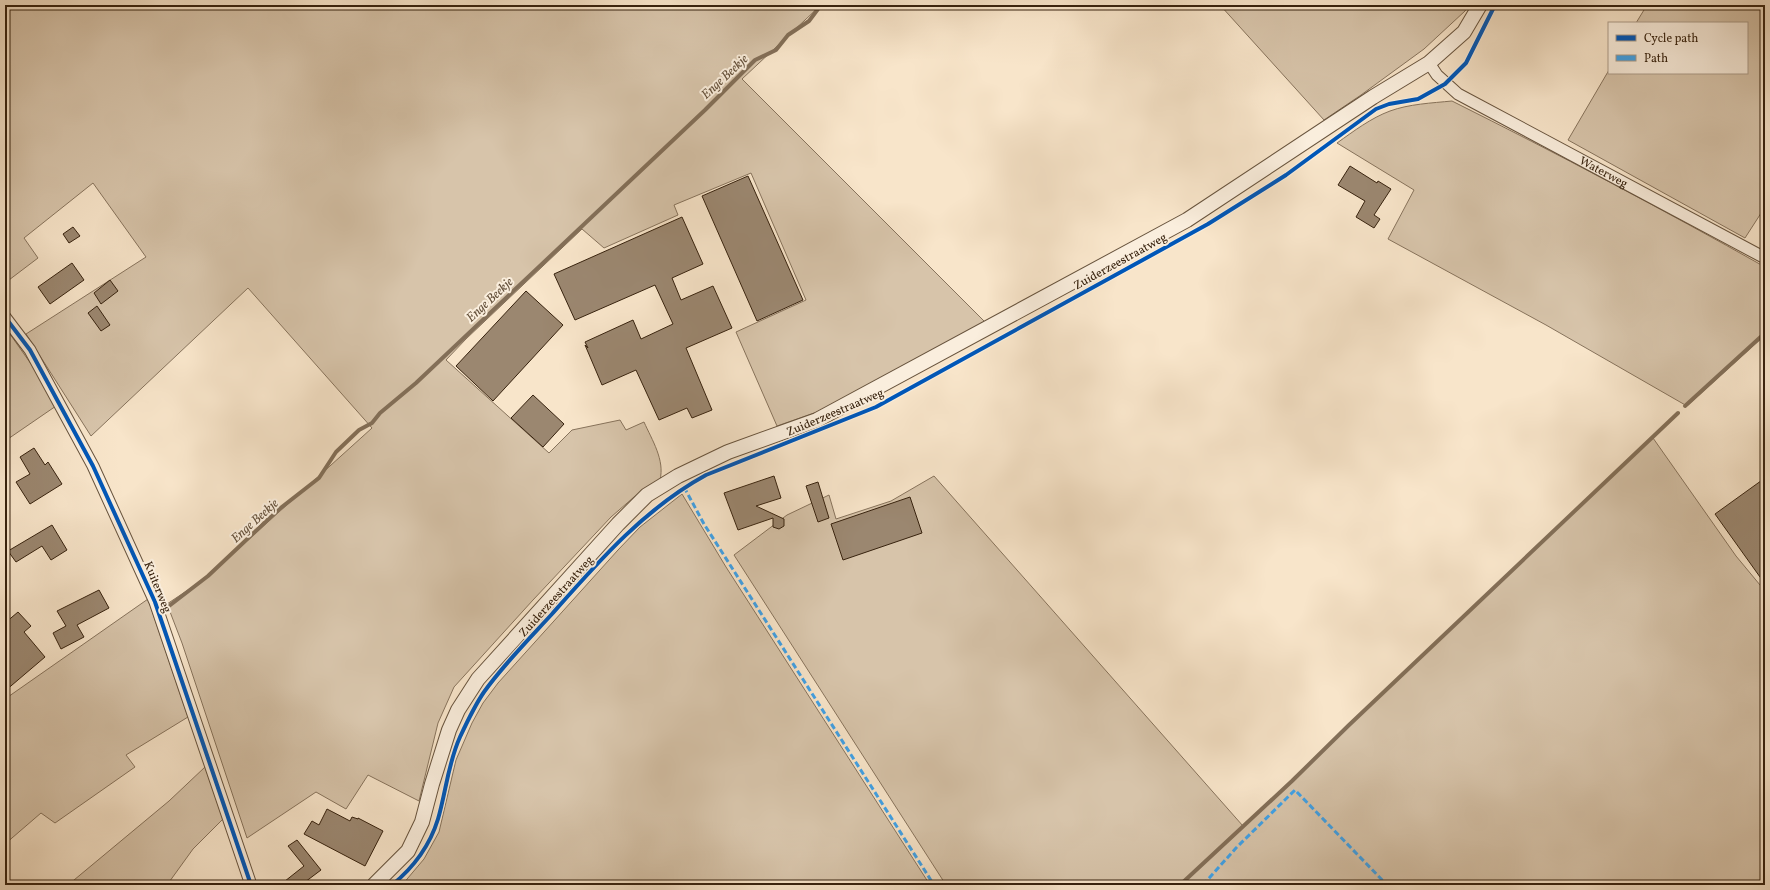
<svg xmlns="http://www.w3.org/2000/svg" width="1770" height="890" font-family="Vollkorn,serif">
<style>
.green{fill:#d7c4aa;stroke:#87735c}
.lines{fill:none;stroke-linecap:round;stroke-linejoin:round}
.stream{stroke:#836f58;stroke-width:4}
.building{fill:#9b8770;stroke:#37220e}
.minor-casing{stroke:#67533d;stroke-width:13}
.tertiary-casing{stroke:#67533d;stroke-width:16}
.minor{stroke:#faeedd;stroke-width:11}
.tertiary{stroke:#faeedd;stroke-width:14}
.quiet{stroke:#3fa2e9;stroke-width:3;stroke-dasharray:6 3;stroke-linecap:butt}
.cycleway-casing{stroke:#faeedd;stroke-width:6}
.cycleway{stroke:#0057b8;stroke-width:4}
.labels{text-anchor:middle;stroke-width:4;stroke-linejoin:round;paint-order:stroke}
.street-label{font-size:12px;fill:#37220e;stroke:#faeedd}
.water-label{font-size:13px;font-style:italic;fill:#634f39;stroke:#faeedd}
</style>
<rect width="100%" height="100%" fill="#f8e5ca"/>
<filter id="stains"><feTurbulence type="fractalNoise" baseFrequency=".005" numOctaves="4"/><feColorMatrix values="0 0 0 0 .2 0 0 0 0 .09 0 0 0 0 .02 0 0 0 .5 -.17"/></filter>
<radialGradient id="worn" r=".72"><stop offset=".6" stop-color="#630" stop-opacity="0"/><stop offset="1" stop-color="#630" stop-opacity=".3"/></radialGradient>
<g class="green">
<path d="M5,5H821L742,79L986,323L817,412L777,426L736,332L806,300L751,173L674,205L678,215L604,248L582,229L466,339L446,360L549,453L572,430L620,420L626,430L644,422C652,440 665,460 660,480L634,497L611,517L533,600L454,687L438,723L419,801L368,775L346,809L316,792L247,838L182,643L167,604L206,578L372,428L248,288L91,436L26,334L146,257L93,183L24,238L38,258L5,283Z"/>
<polygon points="1220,5 1469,5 1465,11 1424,49 1361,95 1324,120"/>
<polygon points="1647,5 1765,5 1765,207 1745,238 1568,140 1609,70 1609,73 1747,73 1747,23 1636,23"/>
<path d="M1452,101C1558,154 1662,209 1765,267V335L1687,406L1546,325L1388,239L1414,190L1337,143C1354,131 1371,118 1390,111C1409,104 1432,103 1452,101Z"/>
<polygon points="5,327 36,371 56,406 5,441"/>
<polygon points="1653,438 1736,556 1765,591 1765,885 946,885 734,555 787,515 829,495 836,519 891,501 934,476 1243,826 1292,781 1346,728"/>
<polygon points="682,494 726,567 930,885 402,885 424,859 439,832 456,760 472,723 483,703 498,683 618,550 640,527"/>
<polygon points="148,599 188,717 126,755 135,767 55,823 41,813 5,844 5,699"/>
<polygon points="205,767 223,819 193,849 167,885 68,885 169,801"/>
</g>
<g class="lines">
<g class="stream">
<polyline points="1685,406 1765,333"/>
<polyline points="169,606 208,576 278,510 319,478 336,452 359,430 372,423 380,413 416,383 705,110 755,60 776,50 788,35 809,21 821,5"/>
<polyline points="1180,885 1292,781 1348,726 1678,413"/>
</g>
</g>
<g class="building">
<polygon points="1350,166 1377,183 1378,181 1391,189 1374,215 1380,219 1374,228 1356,217 1365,201 1338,185"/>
<polygon points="748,176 803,300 757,321 702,196"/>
<polygon points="682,217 703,264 672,278 681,300 713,286 732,328 686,348 712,410 692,418 687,408 659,420 636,370 602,385 585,345 588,348 585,342 633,320 641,339 673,324 655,285 575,320 554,274"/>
<polygon points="73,227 80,236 69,243 63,234"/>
<polygon points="72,263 84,280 50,304 38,287"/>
<polygon points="110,280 118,291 101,304 94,293"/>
<polygon points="526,291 563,325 493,401 456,366"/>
<polygon points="97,306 110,325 101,331 88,313"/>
<polygon points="533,395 564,424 543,447 511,418"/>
<polygon points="34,448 45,465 48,462 62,484 30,504 16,482 30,474 20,457"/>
<polygon points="774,476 781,498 756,506 784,519 784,526 779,529 773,527 773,518 738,530 724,493"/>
<polygon points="1765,478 1765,584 1715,514"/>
<polygon points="818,482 829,518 818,522 806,486"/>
<polygon points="910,497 922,533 843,560 831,524"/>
<polygon points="52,525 67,550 51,560 42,546 16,562 8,551"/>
<polygon points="99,590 109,608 77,625 84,637 61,649 53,633 66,626 57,611"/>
<polygon points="18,612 31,626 24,632 45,657 5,691 5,623"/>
<polygon points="327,809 350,821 352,817 358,819 358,818 383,831 365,866 304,834 312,821 319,825"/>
<polygon points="297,840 321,870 301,885 280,885 304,866 288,846"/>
</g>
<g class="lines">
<g class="minor-casing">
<g id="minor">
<path id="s1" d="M1429,63L1437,75L1458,94L1765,258"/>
<polyline points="5,317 30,350 93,466 155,602 251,885"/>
</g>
</g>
<g class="tertiary-casing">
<polyline id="tertiary" points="374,885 408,851 422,822 432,784 449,730 458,710 478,679 618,524 647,495 678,476 728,452 817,420 1187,220 1373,97 1429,63 1464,32 1480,5"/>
</g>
<use href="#minor" class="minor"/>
<use href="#tertiary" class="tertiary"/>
<g class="quiet">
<polyline points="684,487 704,524 934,885"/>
<polyline points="1203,885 1236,848 1295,790 1387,885"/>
</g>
<g class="cycleway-casing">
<g id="cycleway">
<polyline points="5,317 30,350 93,466 155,602 251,885"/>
<path d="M392,885C413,868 430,845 438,819C446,792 448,763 460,737C467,722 475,705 484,692C504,664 529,639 552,614C598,562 644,509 706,475L876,407L1208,224L1286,175L1376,109L1389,104L1418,99L1445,84L1466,63L1495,5"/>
</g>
</g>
<use href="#cycleway" class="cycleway"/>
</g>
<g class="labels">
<g class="street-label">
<text dy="4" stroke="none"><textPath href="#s1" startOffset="208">Waterweg</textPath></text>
<text transform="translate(1120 261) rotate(-29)" y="4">Zuiderzeestraatweg</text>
<text transform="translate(835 412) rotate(-23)" y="4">Zuiderzeestraatweg</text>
<text transform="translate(158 587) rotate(68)" y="4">Kuiterweg</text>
<text transform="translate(556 596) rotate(-48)" y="4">Zuiderzeestraatweg</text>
</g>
<g class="water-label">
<text transform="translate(724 76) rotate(-43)" y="5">Enge Beekje</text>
<text transform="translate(489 299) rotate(-43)" y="5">Enge Beekje</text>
<text transform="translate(254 520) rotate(-42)" y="5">Enge Beekje</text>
</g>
</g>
<rect width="1770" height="890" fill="none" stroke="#f8e5ca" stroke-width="20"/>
<rect x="6" y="6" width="1758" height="878" fill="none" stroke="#37220e" stroke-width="2"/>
<rect x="10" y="10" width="1750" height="870" fill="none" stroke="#37220e"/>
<rect x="1608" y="22" width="140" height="52" fill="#faeedd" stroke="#ac9c8a"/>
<rect x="1616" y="35" width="20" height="6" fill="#0057b8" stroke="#ac9c8a"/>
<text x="1644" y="42" font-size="12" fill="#37220e">Cycle path</text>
<rect x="1616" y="55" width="20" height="6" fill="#3fa2e9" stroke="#ac9c8a"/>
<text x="1644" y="62" font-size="12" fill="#37220e">Path</text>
<rect width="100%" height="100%" filter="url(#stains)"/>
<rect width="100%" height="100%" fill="url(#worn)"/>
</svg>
